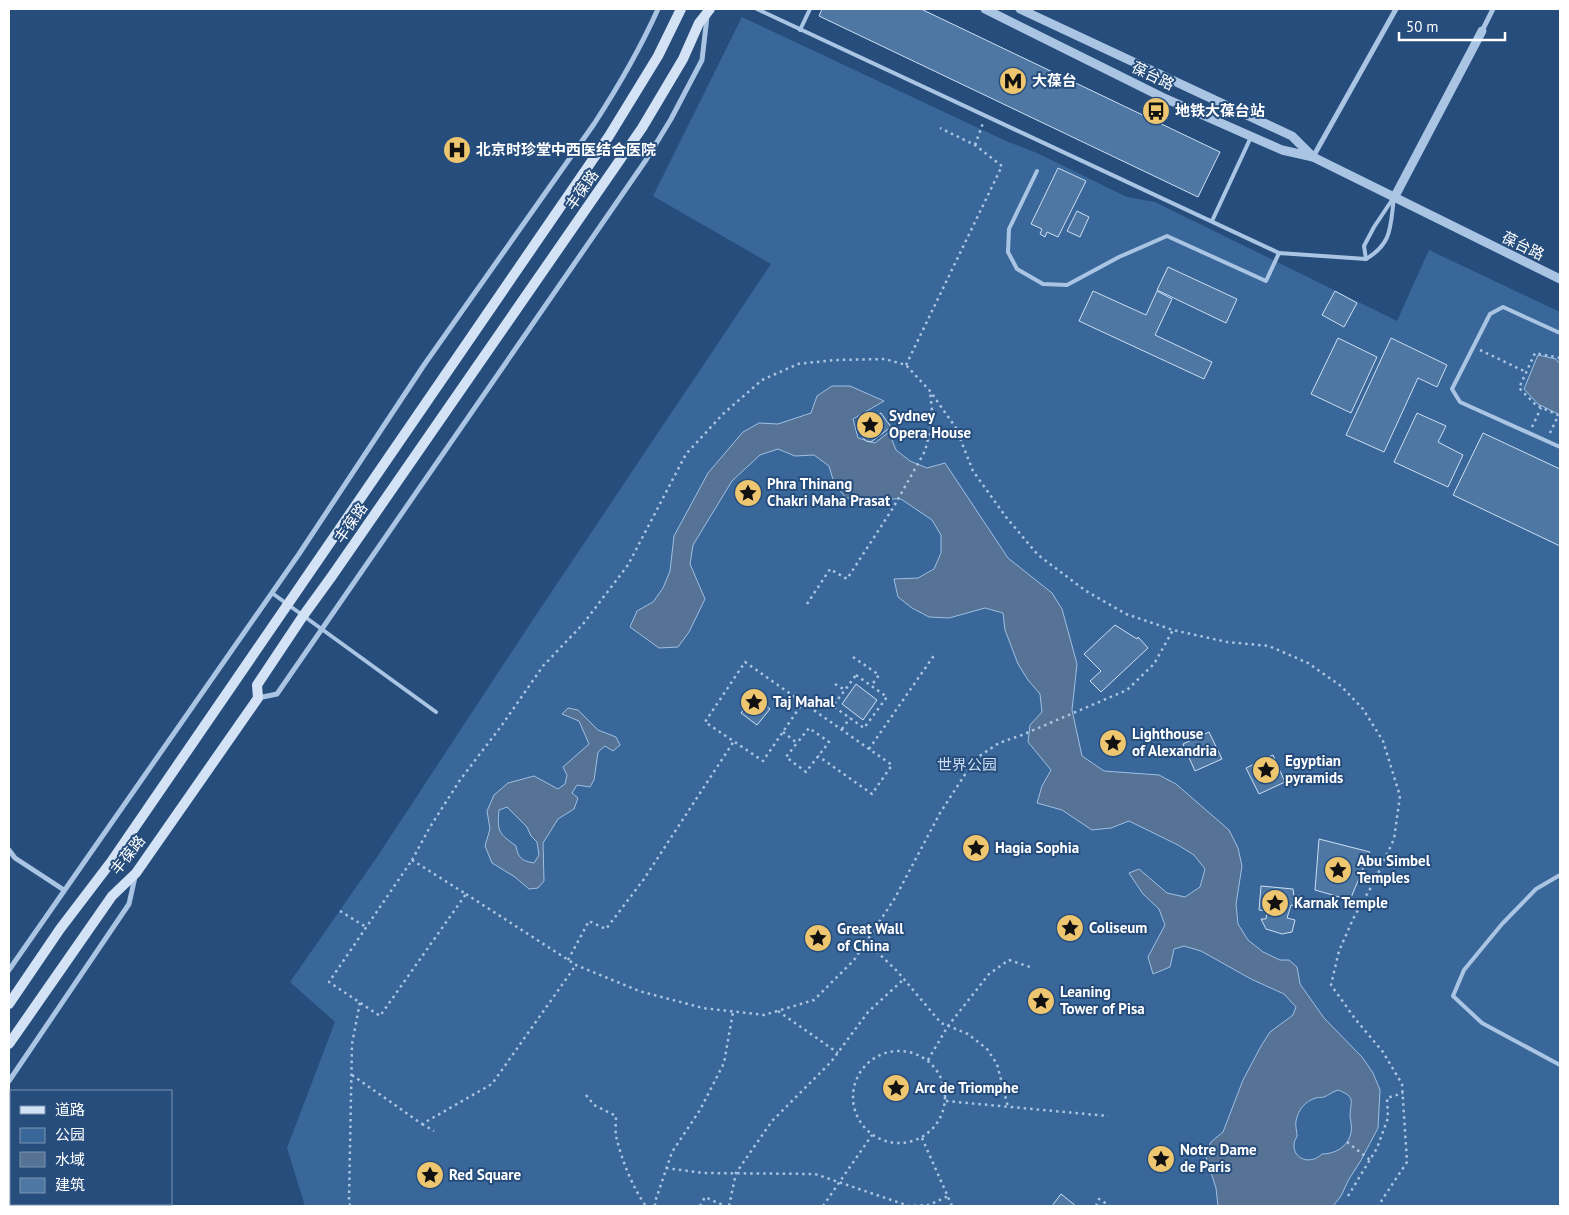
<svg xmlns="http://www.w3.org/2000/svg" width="1569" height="1215" font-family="'PT Sans','Noto Sans SC',sans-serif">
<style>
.green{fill:#396799}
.water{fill:#567294;stroke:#9ec0e5;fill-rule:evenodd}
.building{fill:#4e77a4;stroke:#ccdff4}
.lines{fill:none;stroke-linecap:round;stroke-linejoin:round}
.path{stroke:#aac5e4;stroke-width:2.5;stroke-dasharray:2.5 4;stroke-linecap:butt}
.service{stroke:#aac5e4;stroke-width:4}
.minor{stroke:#aac5e4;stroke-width:5}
.tertiary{stroke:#aac5e4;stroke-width:9}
.secondary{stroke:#d3e2f4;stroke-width:10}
.labels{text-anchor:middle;stroke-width:4;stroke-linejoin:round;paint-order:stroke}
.street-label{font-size:15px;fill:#fff;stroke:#264d7c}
.poi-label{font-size:15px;font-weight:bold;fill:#fff;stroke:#264d7c;text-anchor:start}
.park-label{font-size:15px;fill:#ccdff4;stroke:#264d7c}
</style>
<rect width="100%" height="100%" fill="#264d7c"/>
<polygon class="green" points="742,17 1006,141 1037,153 1127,197 1155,202 1397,321 1429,250 1560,312 1560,1206 305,1206 287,1148 335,1022 290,982 375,860 536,615 771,264 653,196"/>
<g class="water">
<polygon points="1538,355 1556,359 1560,364 1560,415 1538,404 1524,389"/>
<path d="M832,386H850L884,401L853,419L858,438L875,443L889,432L896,450L910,461L927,468L945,463L1008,558L1052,593L1062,609L1077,664L1072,710L1082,756L1104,771L1159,775L1176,784L1229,830L1238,848L1242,866L1236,904L1238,924L1248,940L1263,952L1280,960H1289L1297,967L1300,984L1324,1018L1362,1057L1373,1073L1380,1090L1378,1128L1360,1162L1349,1179L1341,1196L1333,1206H1218L1216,1188L1205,1154L1211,1142L1223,1132L1243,1080L1261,1046L1270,1032L1293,1015L1296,1007L1284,994L1251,979L1201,951L1184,946L1174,949L1170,967L1153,974L1148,957L1165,925L1159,909L1143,894L1129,873L1139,869L1167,893L1185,897L1200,887L1205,869L1194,855L1178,845L1129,821L1111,828L1092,830L1062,810L1037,803L1042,786L1051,770L1028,742L1030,725L1042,712L1040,694L1028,680L1018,664L1005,630L1003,613L985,608L949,618L929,617L912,608L898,597L894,579L918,578L934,569L941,553V535L932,520L901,499L846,498L834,483L829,466L814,455L795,456L778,449L760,455L732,481L693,545L690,564L705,599L689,632L678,647L659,648L630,627L637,611L653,602L663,588L670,571L674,536L708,473L743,432L759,423L778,424L811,413L817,396ZM1338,1090C1357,1097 1350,1102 1350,1117C1351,1122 1352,1128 1351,1133C1348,1147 1335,1154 1322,1154C1311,1165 1293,1160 1294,1144C1294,1141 1296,1139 1297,1136C1297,1131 1295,1126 1296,1121C1298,1110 1305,1101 1316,1098C1318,1097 1321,1098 1324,1097C1329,1095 1332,1092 1338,1090Z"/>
<path d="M568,708L578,710L598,730L616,737L620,745L613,751L605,746L598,752L594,780L590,787L577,785L572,793L578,798L574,809L558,819L543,843L544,881L538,888L529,889L515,877L492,863L485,846L490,829L487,811L494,795L508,783L534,776L558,789L565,784L567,775L563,767L589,744L579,721L562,714ZM507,807L527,827L531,836L537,842L539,855L534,863C522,861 518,858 516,846C499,833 497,833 499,810Z"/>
</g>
<g class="building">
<polygon points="822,9 921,9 1220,152 1198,197 819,16"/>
<polygon points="1058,168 1086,181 1058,237 1047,232 1045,237 1040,234 1042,229 1031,224"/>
<polygon points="1077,211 1089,217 1080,237 1067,231"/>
<polygon points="1168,267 1237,299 1226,323 1157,290"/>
<polygon points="1093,291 1146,315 1157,291 1172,299 1155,335 1212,362 1204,379 1079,321"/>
<polygon points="1335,291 1357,303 1344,327 1322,315"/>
<polygon points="1338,338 1377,357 1351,413 1311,394"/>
<polygon points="1391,338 1447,365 1437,387 1418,378 1384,452 1346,435"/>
<polygon points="881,413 891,427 871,442 866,441 861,435 859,429"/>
<polygon points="1417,413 1446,426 1438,442 1463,455 1448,487 1394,462"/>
<polygon points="1483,433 1560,469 1560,546 1453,495"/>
<polygon points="1115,625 1137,639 1138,637 1148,648 1101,692 1090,681 1101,671 1084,654"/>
<polygon points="856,684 877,700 863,720 842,704"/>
<polygon points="754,696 770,709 757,725 741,713"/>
<polygon points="1209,732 1222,759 1195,771 1183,744"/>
<polygon points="1273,755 1285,782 1259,794 1246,768"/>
<polygon points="1319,839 1370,852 1350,900 1315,890"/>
<polygon points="1261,886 1293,889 1294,896 1302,896 1301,907 1291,905 1287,918 1295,920 1292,932 1282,934 1266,929 1261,919 1266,919 1267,911 1259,910"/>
<polygon points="1061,1194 1076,1206 1052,1206"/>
</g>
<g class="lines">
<g class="path">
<polyline points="975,145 983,123"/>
<polyline points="1480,350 1526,372"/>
<polyline points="1560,358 1535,353 1519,388 1536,405 1560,416"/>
<polyline points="906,365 1002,166 975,145 940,128"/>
<polyline points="1532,427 1541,408"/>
<polyline points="1550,433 1558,416"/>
<polyline points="807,604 830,569 847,579 893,508 925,451 933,420 930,391"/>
<polyline points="853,657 879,675 871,686"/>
<polygon points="856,675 887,697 864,728 833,706"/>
<polyline points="835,684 845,690"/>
<polyline points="804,701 763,761 705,722 745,662 892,765 872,794 818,756"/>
<polyline points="842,729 850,718"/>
<polyline points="783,732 797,743 786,757 806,772 829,742 809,728 797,743"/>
<polyline points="869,749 935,654"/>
<polyline points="412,860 430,827 460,780 502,725 543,666 583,624 628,565 686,454 723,414 762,380 798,364 834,360 885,359 906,365 930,391 956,428 973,471 1006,517 1038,555 1086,591 1126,614 1173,630 1227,642 1269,646 1308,663 1341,686 1363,709 1383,741 1400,796 1394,839 1375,880 1353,919 1339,951 1331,985 1356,1020 1383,1052 1402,1084 1407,1162 1378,1206"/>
<polygon points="412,860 466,894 380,1016 329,982"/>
<polyline points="466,894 576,965 639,991 703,1008 764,1015 814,1000 854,960 895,898 940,813 975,759 999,743 1022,735 1127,690 1154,664 1173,630"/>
<polyline points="340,911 366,927"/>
<polyline points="867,942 897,971 941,1023 968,1034 987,1049 997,1064 1008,1107"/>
<polyline points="568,960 589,921 606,929 644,879 734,741"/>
<polyline points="778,1011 838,1053"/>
<circle cx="899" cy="1097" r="46"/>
<polyline points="928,1060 948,1026 989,974 1009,960 1030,967"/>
<polyline points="352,1075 422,1124 492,1084 576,965"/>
<path d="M586,1095L594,1105L616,1116C616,1122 615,1130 616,1136C621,1158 633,1189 646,1206"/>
<polyline points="946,1101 1108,1116"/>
<polyline points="422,1124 434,1131"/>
<polyline points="922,1138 952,1206"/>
<polyline points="1347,1142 1370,1160"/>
<polyline points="666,1168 703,1173 815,1174 909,1206 929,1205 948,1196"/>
<polyline points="1348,1196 1377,1148 1388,1118 1387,1098 1403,1093"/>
<polyline points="350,1206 349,1200 352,1044 360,1002"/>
<polyline points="655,1206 655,1202 672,1152 700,1110 724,1063 733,1012"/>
<polyline points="700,1206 705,1197 725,1206"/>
<polyline points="729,1206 736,1173 772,1121 831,1062 868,1012 904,979"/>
<polyline points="823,1206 872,1135"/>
<polyline points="1096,1206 1099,1199 1110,1206"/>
</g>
<g class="service">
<polyline points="757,9 1279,253"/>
<polyline points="800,30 810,9"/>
<path d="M1037,171L1009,229L1008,252L1017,269L1043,284L1067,285L1119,257L1167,236L1266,281L1279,253L1366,259C1393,243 1390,226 1394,198"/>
<polyline points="1212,221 1251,137"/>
<polyline points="1366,259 1364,246 1374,227 1392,200"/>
<polyline points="1560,333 1503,307 1490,314 1452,389 1460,402 1560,447"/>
<polyline points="272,593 436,712"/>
<polyline points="1560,875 1536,889 1502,924 1464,970 1453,996 1482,1023 1560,1065"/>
</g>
<g class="minor">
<polyline points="1482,31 1493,9"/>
<polyline points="1313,157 1396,9"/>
<polyline points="258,698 277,694 646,160 671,119 702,60 707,17"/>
<polyline points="9,850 15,858 64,890"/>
<path d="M9,970L299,554L424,365L594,124C618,87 640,49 658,9"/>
<polyline points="9,1081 129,904 135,877"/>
</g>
<g class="tertiary">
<polyline points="985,9 1162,97 1282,150 1313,157 1560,279"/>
<polyline points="1020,9 1292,136 1313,157"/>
<polyline points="1394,198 1482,31"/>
</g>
<g class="secondary">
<polyline points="9,1004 60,929 111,862 609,136 658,56 681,9"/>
<polyline points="9,1044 112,896 136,873 258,698 257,685 303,616 332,576 642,128 683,59 699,23 710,9"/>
</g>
</g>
<defs>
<g id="metro-disc" transform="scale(1.4375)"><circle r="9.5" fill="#edc66f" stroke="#264d7c"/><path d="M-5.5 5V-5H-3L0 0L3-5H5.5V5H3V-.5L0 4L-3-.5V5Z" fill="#111"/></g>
<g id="bus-disc" transform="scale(1.4375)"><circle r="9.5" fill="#edc66f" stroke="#264d7c"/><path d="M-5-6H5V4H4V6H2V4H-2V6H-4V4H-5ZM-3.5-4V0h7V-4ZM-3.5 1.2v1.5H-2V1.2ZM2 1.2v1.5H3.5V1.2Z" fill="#111"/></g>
<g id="hospital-disc" transform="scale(1.4375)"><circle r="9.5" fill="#edc66f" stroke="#264d7c"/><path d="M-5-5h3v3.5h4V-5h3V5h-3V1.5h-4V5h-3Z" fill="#111"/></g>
<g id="sight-disc" transform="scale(1.4375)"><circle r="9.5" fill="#edc66f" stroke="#264d7c"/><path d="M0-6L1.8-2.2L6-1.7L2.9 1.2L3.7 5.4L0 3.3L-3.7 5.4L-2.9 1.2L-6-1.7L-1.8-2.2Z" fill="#111"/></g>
</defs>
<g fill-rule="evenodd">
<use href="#metro-disc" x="1013" y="81"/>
<use href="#bus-disc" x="1156" y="111"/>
<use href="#hospital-disc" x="457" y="150"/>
<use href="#sight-disc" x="870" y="425"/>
<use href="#sight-disc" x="748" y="493"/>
<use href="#sight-disc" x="754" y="702"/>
<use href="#sight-disc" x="1113" y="743"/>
<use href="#sight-disc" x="1266" y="770"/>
<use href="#sight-disc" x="976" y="848"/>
<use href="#sight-disc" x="1338" y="870"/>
<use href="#sight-disc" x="1275" y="903"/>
<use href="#sight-disc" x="1070" y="928"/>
<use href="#sight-disc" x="818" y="938"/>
<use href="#sight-disc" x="1041" y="1001"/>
<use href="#sight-disc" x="896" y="1088"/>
<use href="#sight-disc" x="1161" y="1159"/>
<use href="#sight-disc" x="430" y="1175"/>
</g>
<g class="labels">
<g class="street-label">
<text transform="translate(1153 76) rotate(26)" y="5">葆台路</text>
<text transform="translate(582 190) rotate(-55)" y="5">丰葆路</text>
<text transform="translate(1523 246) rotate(26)" y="5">葆台路</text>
<text transform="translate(351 523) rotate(-55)" y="5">丰葆路</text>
<text transform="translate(128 855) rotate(-51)" y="5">丰葆路</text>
</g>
<g class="poi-label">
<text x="1032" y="86">大葆台</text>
<text x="1175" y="116">地铁大葆台站</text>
<text x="476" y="155">北京时珍堂中西医结合医院</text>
<text x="889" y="421">Sydney<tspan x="889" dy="17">Opera House</tspan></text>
<text x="767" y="489">Phra Thinang<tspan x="767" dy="17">Chakri Maha Prasat</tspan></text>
<text x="773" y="707">Taj Mahal</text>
<text x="1132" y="739">Lighthouse<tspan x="1132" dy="17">of Alexandria</tspan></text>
<text x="1285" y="766">Egyptian<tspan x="1285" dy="17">pyramids</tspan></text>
<text x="995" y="853">Hagia Sophia</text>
<text x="1357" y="866">Abu Simbel<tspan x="1357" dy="17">Temples</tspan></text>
<text x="1294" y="908">Karnak Temple</text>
<text x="1089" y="933">Coliseum</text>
<text x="837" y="934">Great Wall<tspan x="837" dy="17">of China</tspan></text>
<text x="1060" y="997">Leaning<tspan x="1060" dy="17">Tower of Pisa</tspan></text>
<text x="915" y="1093">Arc de Triomphe</text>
<text x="1180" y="1155">Notre Dame<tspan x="1180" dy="17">de Paris</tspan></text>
<text x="449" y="1180">Red Square</text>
</g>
<g class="park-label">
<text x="967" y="770">世界公园</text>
</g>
</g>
<rect width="1569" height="1215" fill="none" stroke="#ffffff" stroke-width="20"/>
<rect x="10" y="1090" width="162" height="115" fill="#264d7c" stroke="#7d94b0"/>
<rect x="20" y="1106" width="25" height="8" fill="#d3e2f4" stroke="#7d94b0"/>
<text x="55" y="1115" font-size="15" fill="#ffffff">道路</text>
<rect x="20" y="1128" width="25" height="15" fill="#396799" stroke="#7d94b0"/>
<text x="55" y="1140" font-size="15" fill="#ffffff">公园</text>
<rect x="20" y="1152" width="25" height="15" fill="#567294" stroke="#7d94b0"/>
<text x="55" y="1165" font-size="15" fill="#ffffff">水域</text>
<rect x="20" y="1178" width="25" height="15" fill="#4e77a4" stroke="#7d94b0"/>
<text x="55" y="1190" font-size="15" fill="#ffffff">建筑</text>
<path d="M1399 32v8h106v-8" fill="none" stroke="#ffffff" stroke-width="2.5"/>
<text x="1406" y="32" font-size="15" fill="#ffffff" stroke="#264d7c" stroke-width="4" paint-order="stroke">50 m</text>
</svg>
